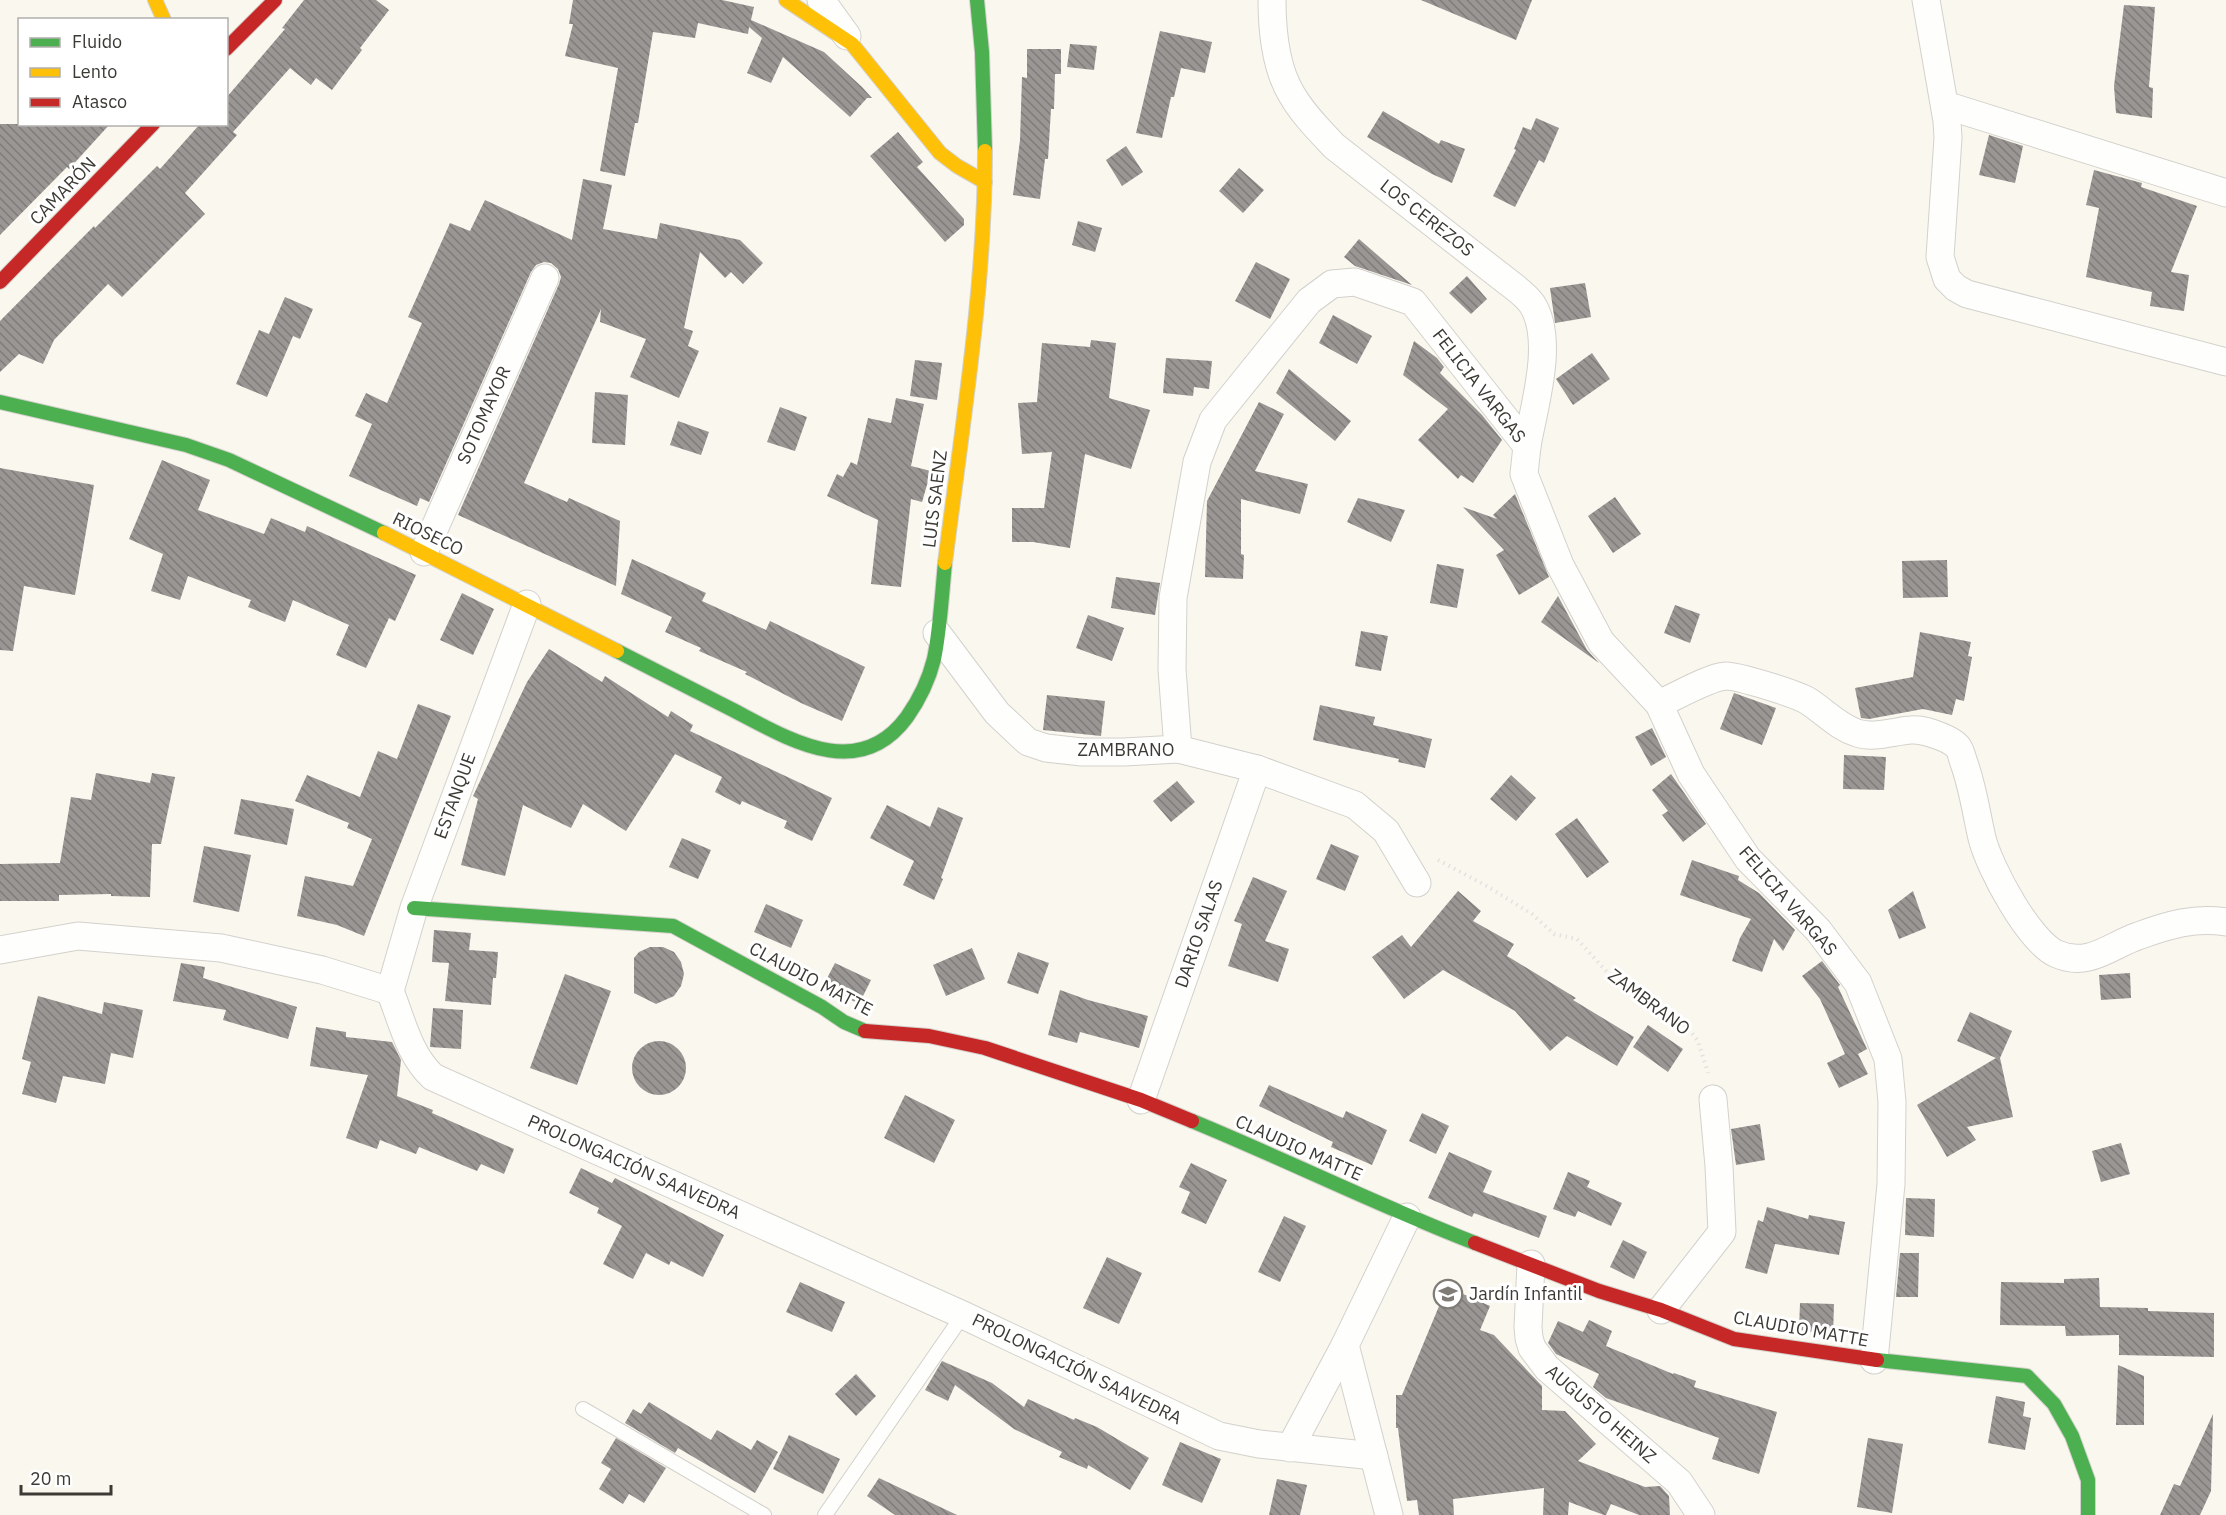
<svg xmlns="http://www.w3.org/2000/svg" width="2226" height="1515" font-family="'IBM Plex Sans',sans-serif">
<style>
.building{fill:url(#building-back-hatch)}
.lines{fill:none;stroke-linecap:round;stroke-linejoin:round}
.lane-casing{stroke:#d3d1cb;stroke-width:16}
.street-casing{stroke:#d3d1cb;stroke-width:29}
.fast-casing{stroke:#d3d1cb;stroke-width:16}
.slow-casing{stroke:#d3d1cb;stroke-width:16}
.jam-casing{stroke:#d3d1cb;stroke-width:16}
.path{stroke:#e3e2e0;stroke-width:4;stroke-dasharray:1.5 4.5;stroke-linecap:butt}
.lane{stroke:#fefefd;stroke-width:14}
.street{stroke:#fefefd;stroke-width:27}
.fast{stroke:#4caf50;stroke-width:14}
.slow{stroke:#ffc107;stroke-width:14}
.jam{stroke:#c62828;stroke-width:14}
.labels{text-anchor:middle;stroke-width:6;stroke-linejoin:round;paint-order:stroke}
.street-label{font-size:18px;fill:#3b3a34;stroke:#fff}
.poi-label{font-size:18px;fill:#3b3a34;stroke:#fff;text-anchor:start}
</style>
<defs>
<pattern id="building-back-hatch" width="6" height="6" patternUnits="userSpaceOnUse" patternTransform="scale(1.5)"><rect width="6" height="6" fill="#999694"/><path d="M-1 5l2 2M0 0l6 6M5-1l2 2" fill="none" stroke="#7e7b7a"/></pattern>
</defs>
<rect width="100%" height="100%" fill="#faf7ef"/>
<g class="building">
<polygon points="304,0 376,0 389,10 360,48 362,50 332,90 316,78 311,85 290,68 233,132 237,135 185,193 205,214 122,297 108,284 54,340 43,364 19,354 0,372 0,321 94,226 95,228 157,166 160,169 200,124 226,126 226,98 285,29 282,28"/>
<polygon points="573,0 722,0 754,7 751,20 824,52 862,87 872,98 867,98 850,117 783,57 771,83 747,73 762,38 749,27 748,34 698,23 695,38 653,32 638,123 635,123 625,176 600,171 618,68 565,56 573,24 569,24"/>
<polygon points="1421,0 1532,0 1516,40"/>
<polygon points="2124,5 2155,7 2149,87 2153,88 2152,118 2116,113 2114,86"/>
<polygon points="1160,31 1212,42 1205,73 1181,68 1174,97 1171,97 1162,138 1136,133"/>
<polygon points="1070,44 1097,46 1094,70 1067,67"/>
<polygon points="1027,49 1061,49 1061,74 1055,74 1054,109 1051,109 1048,159 1045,159 1040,199 1013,195 1020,140 1022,77 1027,78"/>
<polygon points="1383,111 1439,144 1441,140 1465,149 1452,183 1432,174 1367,137"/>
<polygon points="1536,118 1559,128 1544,163 1539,160 1515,207 1493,196 1516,150 1514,149 1523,127 1531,130"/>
<polygon points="0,124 110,124 69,169 67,167 0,235"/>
<polygon points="898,132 923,162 917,167 964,219 964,225 945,242 870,156"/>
<polygon points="1989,135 2023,146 2015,183 1979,175"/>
<polygon points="1126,146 1143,172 1122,186 1106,160"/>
<polygon points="1239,168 1264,190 1243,213 1219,191"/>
<polygon points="2094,170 2142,183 2141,187 2197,206 2171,272 2189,275 2184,311 2150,306 2152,292 2086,277 2099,208 2086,205"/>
<polygon points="583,179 612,185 603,229 657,239 660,223 740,240 763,263 743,284 731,272 725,278 700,252 684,328 693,331 688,346 699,351 679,398 630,377 646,339 600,322 601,309 524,483 567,502 569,498 620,521 616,586 458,515 559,284 561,277 558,269 551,263 544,262 536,265 531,272 429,502 420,498 417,506 349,476 372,424 355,416 366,393 387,403 422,323 408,317 450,223 470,231 485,200 572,240"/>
<polygon points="1078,221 1102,228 1095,252 1072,245"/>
<polygon points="1359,239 1412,285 1355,266 1344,257"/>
<polygon points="1256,262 1290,279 1270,319 1235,301"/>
<polygon points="1467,276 1487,299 1471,314 1449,293"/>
<polygon points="1585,283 1591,317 1555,323 1550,288"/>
<polygon points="285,297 313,309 300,339 293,336 267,397 236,384 259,330 269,334"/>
<polygon points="1333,315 1372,336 1357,364 1319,343"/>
<polygon points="1091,340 1116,343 1109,398 1150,410 1131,469 1085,454 1070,548 1033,542 1012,542 1012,508 1044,508 1052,452 1022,454 1018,403 1037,402 1042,343 1090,347"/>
<polygon points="1414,341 1437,358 1444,367 1440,373 1482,415 1502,440 1473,483 1461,475 1458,479 1418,440 1448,409 1403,375"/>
<polygon points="1592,353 1610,379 1573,405 1556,379"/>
<polygon points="1166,358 1212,361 1209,389 1194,387 1193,396 1163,393"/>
<polygon points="915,360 942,363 937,400 910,396"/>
<polygon points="1289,369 1351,421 1335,441 1276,393"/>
<polygon points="595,392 628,395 625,445 592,443"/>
<polygon points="896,398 924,404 911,466 931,471 922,502 911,499 901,587 871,584 878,520 827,496 837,474 843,477 851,462 857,465 868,418 891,423"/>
<polygon points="1259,402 1284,414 1255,471 1308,484 1300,514 1241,499 1241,554 1244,555 1243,579 1205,577 1207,501"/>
<polygon points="780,407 807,417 795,451 767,442"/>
<polygon points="678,421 709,432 701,455 670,445"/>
<polygon points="162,460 210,480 198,510 264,534 271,518 305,532 307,526 416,575 395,621 389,618 366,668 336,655 349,625 293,600 285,622 248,607 251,600 188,576 180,600 151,591 163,554 129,539"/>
<polygon points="0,468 94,485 75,595 24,586 13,651 0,650"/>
<polygon points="1515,494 1549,577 1519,595 1496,555 1504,550 1463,507 1497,519 1493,515"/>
<polygon points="1615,497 1641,534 1613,553 1588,516"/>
<polygon points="1358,498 1405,510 1391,542 1347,522"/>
<polygon points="632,559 706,593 702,601 766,630 770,621 865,667 842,721 801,703 745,674 747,672 699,651 701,648 665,632 672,617 621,594"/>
<polygon points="1947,560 1948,597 1903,598 1902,561"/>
<polygon points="1437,564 1464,569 1457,608 1430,603"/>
<polygon points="1116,577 1160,583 1155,615 1111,608"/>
<polygon points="462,593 494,609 473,655 440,640"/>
<polygon points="1558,596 1587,650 1599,663 1541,622"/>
<polygon points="1675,605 1700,614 1690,643 1664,633"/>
<polygon points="1088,615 1124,628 1112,661 1076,648"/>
<polygon points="1361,631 1388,636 1381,671 1355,666"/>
<polygon points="1920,632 1971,642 1968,656 1972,657 1964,701 1956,699 1952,715 1923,709 1869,719 1861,718 1855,688 1913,677"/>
<polygon points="549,649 602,682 605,676 668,717 671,711 693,725 690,731 832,798 812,841 784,828 787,821 742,801 740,805 715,792 722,777 675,754 626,831 583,804 571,828 523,805 505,876 461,865 478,799 473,796 527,682"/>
<polygon points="1734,693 1776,708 1762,745 1720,729"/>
<polygon points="1047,695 1105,701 1101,736 1043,730"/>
<polygon points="418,704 451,716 364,936 337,925 297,916 305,876 353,886 372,839 347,828 349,823 295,801 307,775 360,797 378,751 397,759"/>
<polygon points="1320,705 1375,717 1373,725 1432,739 1425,768 1398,762 1399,759 1313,740"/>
<polygon points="1652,728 1666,757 1651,766 1635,737"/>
<polygon points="1844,755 1886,757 1884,790 1843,789"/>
<polygon points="96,773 150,783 152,773 175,777 161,844 152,844 150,897 111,896 111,894 59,895 59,901 0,901 0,864 60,863 71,797 91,800"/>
<polygon points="1671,774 1706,824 1683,842 1662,815 1668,811 1652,790"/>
<polygon points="1511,775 1536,798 1516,821 1490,799"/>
<polygon points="1177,781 1195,802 1171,822 1153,801"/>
<polygon points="241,799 294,809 287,845 234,834"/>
<polygon points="887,805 930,827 938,807 963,818 941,878 943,879 934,900 903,885 914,861 870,838"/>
<polygon points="1577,818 1609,862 1587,878 1555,834"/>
<polygon points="682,838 711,850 698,879 669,867"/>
<polygon points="1331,844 1359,856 1345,891 1316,879"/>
<polygon points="204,846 251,855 239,912 193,902"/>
<polygon points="1692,860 1739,876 1738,880 1759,893 1795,930 1783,951 1774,939 1762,972 1732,961 1740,938 1751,919 1680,895"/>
<polygon points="1253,877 1287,891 1265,941 1289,949 1278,982 1228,966 1242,924 1234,921"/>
<polygon points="1458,891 1481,911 1473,921 1514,944 1507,956 1576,998 1573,1000 1634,1037 1617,1066 1567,1036 1550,1051 1515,1011 1443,970 1404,999 1372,957 1402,935 1411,947"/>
<polygon points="1913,891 1926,928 1899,939 1888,910"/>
<polygon points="766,904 803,920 791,948 754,932"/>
<polygon points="434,930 471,933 469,950 498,952 496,978 493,978 491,1005 445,1001 449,963 432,962"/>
<polygon points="650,947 663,947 674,952 681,962 684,974 681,986 674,996 656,1004 634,993 634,958 639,952"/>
<polygon points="972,948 985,979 946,996 933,965"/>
<polygon points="1018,952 1049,963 1038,994 1007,983"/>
<polygon points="1822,961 1840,985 1838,987 1867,1049 1858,1054 1868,1074 1839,1088 1827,1063 1845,1054 1820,999 1802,976"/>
<polygon points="181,963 205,967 203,978 297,1007 288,1039 223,1020 226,1010 173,1001"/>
<polygon points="835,963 871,980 859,1004 823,986"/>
<polygon points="2130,973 2131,998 2101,1000 2099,975"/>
<polygon points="565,974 611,991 577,1085 530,1068"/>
<polygon points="1060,990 1088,1000 1148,1016 1139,1048 1080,1032 1077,1043 1048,1035"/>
<polygon points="38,996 102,1014 104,1002 143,1010 133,1058 111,1053 105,1084 63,1076 56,1103 22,1094 31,1062 22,1059"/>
<polygon points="433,1008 463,1010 461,1049 430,1047"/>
<polygon points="1970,1012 2012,1031 2000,1058 2013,1117 1967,1127 1976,1140 1947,1157 1917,1105 1996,1058 1957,1041"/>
<polygon points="1648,1025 1683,1049 1668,1072 1633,1047"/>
<polygon points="316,1027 346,1032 346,1037 392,1042 401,1060 397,1096 433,1110 432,1113 514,1149 504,1174 481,1164 477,1171 419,1147 416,1154 380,1140 377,1149 346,1138 368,1075 310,1066"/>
<circle cx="659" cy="1068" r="27"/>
<polygon points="1269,1085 1343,1118 1346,1111 1387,1130 1372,1165 1331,1147 1333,1142 1259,1106"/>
<polygon points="905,1095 955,1120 934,1163 884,1138"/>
<polygon points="1422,1113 1449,1126 1436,1154 1409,1141"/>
<polygon points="1760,1124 1765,1160 1736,1165 1731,1129"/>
<polygon points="2121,1143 2130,1174 2101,1182 2092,1151"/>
<polygon points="1449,1152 1492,1171 1483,1192 1547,1216 1539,1238 1474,1213 1472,1217 1428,1198"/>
<polygon points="1191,1163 1227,1180 1206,1224 1181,1213 1190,1192 1179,1187"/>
<polygon points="581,1168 612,1183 615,1178 724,1235 703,1277 671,1261 669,1265 646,1253 633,1279 603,1264 622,1226 597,1213 599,1208 569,1193"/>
<polygon points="1568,1172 1590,1181 1587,1187 1622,1203 1611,1226 1578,1211 1575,1217 1553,1209"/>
<polygon points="1906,1198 1935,1199 1934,1237 1905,1235"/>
<polygon points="1767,1207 1808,1219 1809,1215 1845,1222 1839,1255 1775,1244 1767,1274 1745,1268 1758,1220 1763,1222"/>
<polygon points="1284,1216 1306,1226 1280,1282 1258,1272"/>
<polygon points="1623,1240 1647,1252 1634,1279 1610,1267"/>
<polygon points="1900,1253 1919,1253 1918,1297 1896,1297"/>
<polygon points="1107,1257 1142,1273 1119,1324 1083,1308"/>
<polygon points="2099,1278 2100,1307 2148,1308 2148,1311 2214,1313 2214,1357 2119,1355 2119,1335 2066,1336 2065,1326 2000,1325 2001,1282 2064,1283 2064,1279"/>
<polygon points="800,1282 845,1302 832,1332 786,1312"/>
<polygon points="1447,1287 1490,1306 1480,1330 1494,1335 1542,1386 1542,1410 1565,1411 1596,1444 1578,1461 1645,1487 1660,1486 1669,1496 1670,1515 1639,1515 1611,1504 1606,1515 1604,1515 1569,1502 1568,1515 1543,1515 1544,1488 1453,1499 1454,1515 1419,1515 1417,1500 1407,1501 1398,1428 1396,1428 1396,1395 1402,1395"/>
<polygon points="1800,1303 1834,1304 1833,1335 1799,1330"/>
<polygon points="1589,1320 1612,1331 1606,1346 1673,1374 1674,1373 1696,1381 1694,1387 1777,1412 1759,1474 1712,1459 1719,1438 1606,1398 1593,1387 1599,1374 1556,1354 1548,1343 1558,1321 1583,1332"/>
<polygon points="942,1361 992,1383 1024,1407 1028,1399 1074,1420 1075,1418 1097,1427 1149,1458 1130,1490 1088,1465 1087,1469 1059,1457 1062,1452 1014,1429 955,1385 948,1401 925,1390"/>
<polygon points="2118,1365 2144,1376 2144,1425 2116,1425"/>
<polygon points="856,1374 876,1396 856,1416 835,1394"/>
<polygon points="1996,1396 2025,1402 2023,1416 2031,1418 2025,1450 1988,1443"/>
<polygon points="649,1402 711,1440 717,1430 751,1450 757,1440 778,1452 755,1493 678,1448 675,1453 625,1423 633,1409 641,1414"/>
<polygon points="2213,1414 2211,1491 2200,1515 2160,1515 2174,1484 2180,1486"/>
<polygon points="789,1435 840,1459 823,1494 773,1469"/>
<polygon points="616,1438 666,1468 644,1503 629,1494 623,1504 599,1489 611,1469 601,1463"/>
<polygon points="1868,1438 1903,1444 1892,1513 1857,1507"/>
<polygon points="1180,1442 1221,1459 1202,1503 1162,1485"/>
<polygon points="879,1478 957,1515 895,1515 867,1496"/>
<polygon points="1277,1479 1307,1485 1300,1515 1269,1515"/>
</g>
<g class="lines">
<g class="lane-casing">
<g id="lane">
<polyline points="583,1409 764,1515"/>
<polyline points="825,1515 963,1315"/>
</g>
</g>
<g class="street-casing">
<g id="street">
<polyline points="821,0 847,36"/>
<path d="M1272,0C1272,31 1276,69 1292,95C1303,114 1319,130 1334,146L1504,279C1514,287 1525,294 1532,304C1555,340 1534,406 1527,446"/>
<polyline points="1926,0 1947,121 1948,138 1940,257 1947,279 1956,288 1967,294 2226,362"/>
<polyline points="1945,105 2226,193"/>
<polyline points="424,552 545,278"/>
<polyline points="937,633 997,713 1028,742 1046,748 1082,752 1124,752 1178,749 1257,769 1355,805 1386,831 1417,883"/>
<path d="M1659,704C1675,697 1709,677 1726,676C1738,676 1797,694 1808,701C1825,712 1838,727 1857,733C1873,739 1894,731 1911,730C1922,729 1932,733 1942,737C1947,739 1953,742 1957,746C1961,750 1962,758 1964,763C1973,788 1976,812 1982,838C1989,867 2029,942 2057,954C2089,968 2111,945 2138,936C2168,925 2194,917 2226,922"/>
<polyline points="1178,749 1172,669 1173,598 1197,462 1213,420 1309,301 1332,284 1355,282 1413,302 1527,446 1524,474 1560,565 1601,642 1659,704 1691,774 1748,859 1818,930 1858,983 1888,1059 1892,1102 1891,1184 1874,1360"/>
<polyline points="0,950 78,936 221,948 322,970 390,991"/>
<path d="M390,991C402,1021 409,1055 433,1077L963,1315L1219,1436L1259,1444L1374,1456"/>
<polyline points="390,991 414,908 527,604"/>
<polyline points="1141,1100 1257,769"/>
<polyline points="1531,1264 1528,1327 1529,1338 1532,1348 1547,1368 1679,1482 1701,1515"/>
<polyline points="1661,1310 1722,1232 1719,1166 1713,1099"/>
<polyline points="1345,1345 1389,1515"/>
<polyline points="1290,1448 1345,1345 1407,1217"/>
</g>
</g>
<g class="fast-casing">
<g id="fast">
<polyline points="977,0 982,52 985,151"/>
<polyline points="0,402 186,445 229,460 384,533"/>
<path d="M617,651C655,670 693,690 731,709C787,738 858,784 907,717C919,700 929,679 934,659C940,631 942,593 945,563"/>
<polyline points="414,908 673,926 822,1007 844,1022 865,1031"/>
<path d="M1192,1121C1287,1160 1379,1206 1475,1243"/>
<polyline points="1877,1360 2027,1376 2054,1404 2072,1436 2088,1480 2088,1515"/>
</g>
</g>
<g class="slow-casing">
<g id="slow">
<polyline points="155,0 164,20"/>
<polyline points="786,0 852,44 940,153 957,166 985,182"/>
<polyline points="384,533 617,651"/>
<path d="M945,563C962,427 985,289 985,151"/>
</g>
</g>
<g class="jam-casing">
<g id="jam">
<polyline points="226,49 275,0"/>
<polyline points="0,282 153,124"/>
<polyline points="865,1031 929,1036 985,1048 1141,1100 1192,1121"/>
<polyline points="1475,1243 1599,1291 1661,1310 1734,1339 1877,1360"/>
</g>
</g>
<polyline class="path" points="1438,860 1485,885 1532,914 1554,934 1577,939 1607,972 1676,1017 1688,1028 1698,1041 1708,1073"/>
<use href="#lane" class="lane"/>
<use href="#street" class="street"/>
<use href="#fast" class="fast"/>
<use href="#slow" class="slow"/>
<use href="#jam" class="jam"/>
</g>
<defs>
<g id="school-ring" transform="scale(1.5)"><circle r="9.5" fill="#fff" stroke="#7e7c75" stroke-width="1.5"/><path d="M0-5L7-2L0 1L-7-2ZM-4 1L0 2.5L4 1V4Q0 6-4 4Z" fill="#7e7c75"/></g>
</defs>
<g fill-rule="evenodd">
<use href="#school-ring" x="1448" y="1294"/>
</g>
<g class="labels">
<g class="street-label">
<text transform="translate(63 191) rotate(-46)" y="6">CAMARÓN</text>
<text transform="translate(1427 218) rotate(38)" y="6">LOS CEREZOS</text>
<text transform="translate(1479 386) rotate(52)" y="6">FELICIA VARGAS</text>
<text transform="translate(484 415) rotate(-66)" y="6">SOTOMAYOR</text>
<text transform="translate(935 499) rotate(-83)" y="6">LUIS SAENZ</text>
<text transform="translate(428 534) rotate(26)" y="6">RIOSECO</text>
<text x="1126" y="756">ZAMBRANO</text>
<text transform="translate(455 796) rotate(-70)" y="6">ESTANQUE</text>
<text transform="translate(1788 901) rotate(49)" y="6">FELICIA VARGAS</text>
<text transform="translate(1199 934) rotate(-71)" y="6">DARIO SALAS</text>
<text transform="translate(811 979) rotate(28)" y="6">CLAUDIO MATTE</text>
<text transform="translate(1649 1002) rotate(37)" y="6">ZAMBRANO</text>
<text transform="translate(1299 1148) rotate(24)" y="6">CLAUDIO MATTE</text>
<text transform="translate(634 1167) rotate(24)" y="6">PROLONGACIÓN SAAVEDRA</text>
<text transform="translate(1801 1329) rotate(10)" y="6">CLAUDIO MATTE</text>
<text transform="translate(1077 1369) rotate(26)" y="6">PROLONGACIÓN SAAVEDRA</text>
<text transform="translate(1601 1414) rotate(41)" y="6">AUGUSTO HEINZ</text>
</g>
<g class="poi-label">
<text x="1469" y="1300">Jardín Infantil</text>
</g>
</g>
<rect x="18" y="18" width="210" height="108" fill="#ffffff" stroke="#b1b0ae" stroke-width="1.5"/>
<rect x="30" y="38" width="30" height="9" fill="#4caf50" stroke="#b1b0ae" stroke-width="1.5"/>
<text x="72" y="48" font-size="18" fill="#3b3a34">Fluido</text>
<rect x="30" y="68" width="30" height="9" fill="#ffc107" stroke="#b1b0ae" stroke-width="1.5"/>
<text x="72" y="78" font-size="18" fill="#3b3a34">Lento</text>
<rect x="30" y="98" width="30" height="9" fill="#c62828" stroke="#b1b0ae" stroke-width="1.5"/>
<text x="72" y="108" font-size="18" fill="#3b3a34">Atasco</text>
<path d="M21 1485v9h90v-9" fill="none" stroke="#3b3a34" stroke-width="3"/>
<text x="30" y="1485" font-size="18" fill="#3b3a34" stroke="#ffffff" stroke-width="4.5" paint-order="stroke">20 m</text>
</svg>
